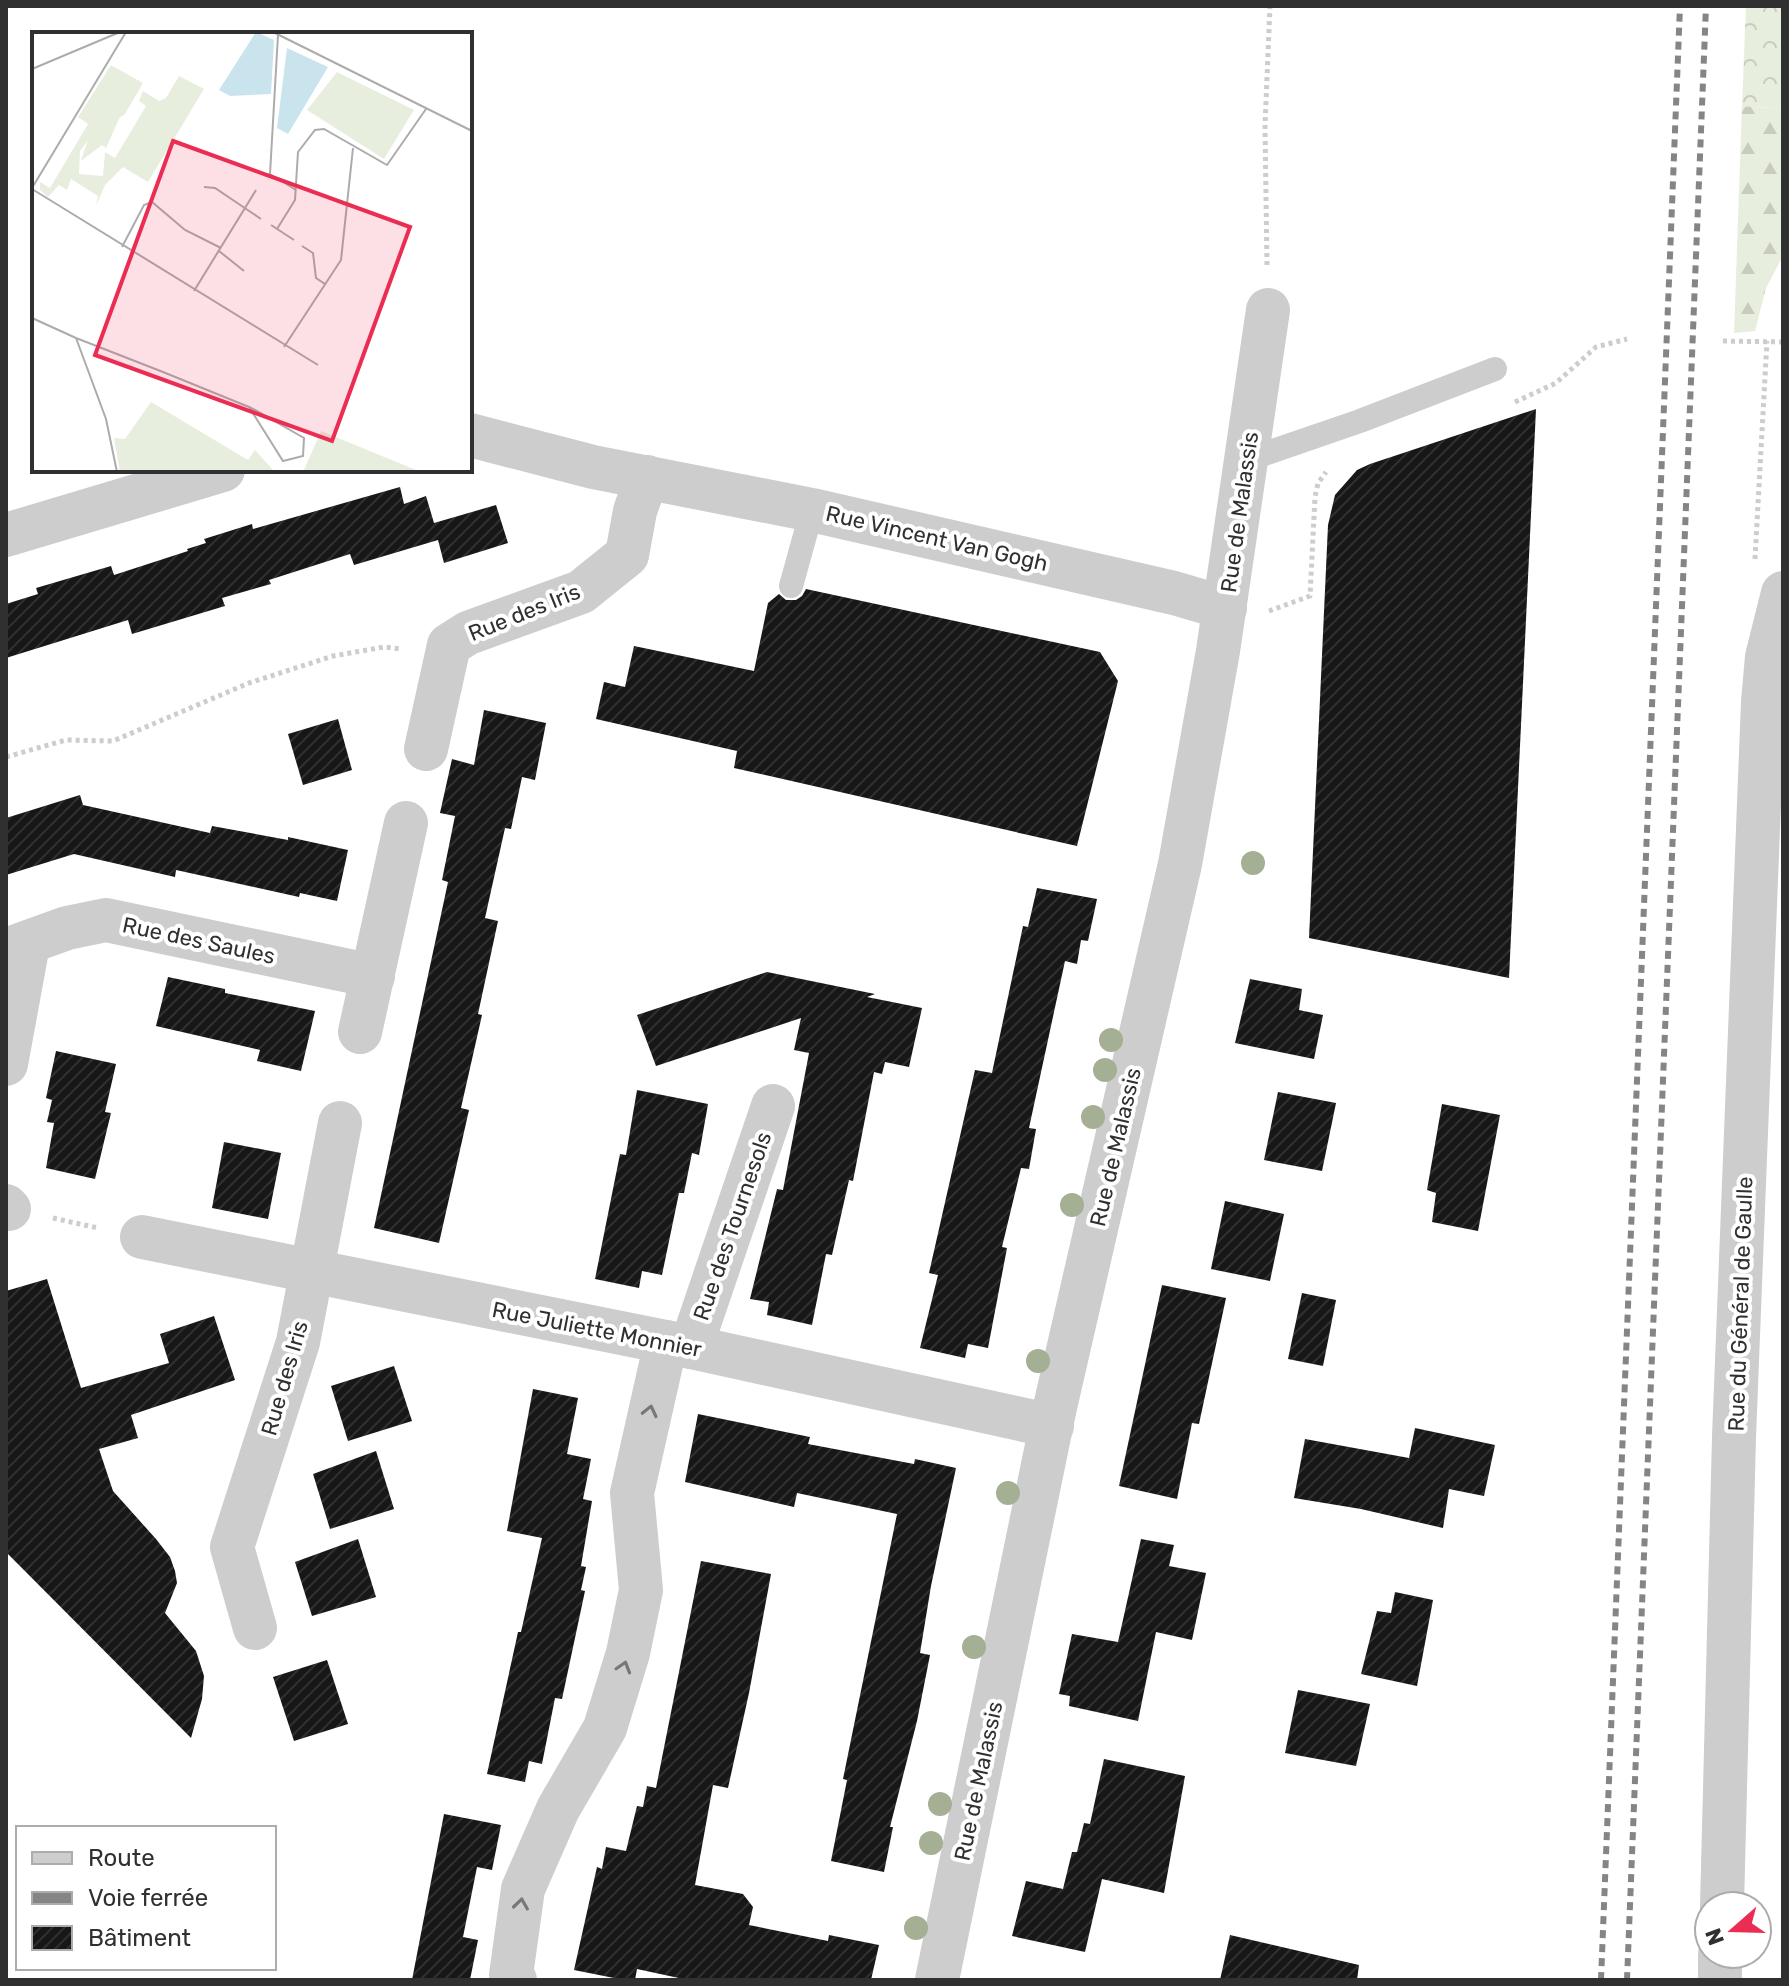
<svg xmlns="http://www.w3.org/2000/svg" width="1789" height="1986" font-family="Rubik,sans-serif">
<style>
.forest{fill:url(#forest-firs)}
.park{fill:url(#park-crowns)}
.building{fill:url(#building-hatch)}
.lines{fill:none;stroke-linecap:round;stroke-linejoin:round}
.path{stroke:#cdcdcd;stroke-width:5;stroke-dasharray:4 4;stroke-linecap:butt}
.lane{stroke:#cdcdcd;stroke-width:24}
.street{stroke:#cdcdcd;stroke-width:44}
.rail{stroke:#858585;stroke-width:6;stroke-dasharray:8 6;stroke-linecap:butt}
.tree{fill:#a4af93}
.oneway{stroke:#777}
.labels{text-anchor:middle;stroke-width:8;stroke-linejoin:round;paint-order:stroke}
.street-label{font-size:22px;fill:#303030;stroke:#fff}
.inset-road{fill:none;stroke:#acacac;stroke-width:2}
.view{fill:#ec2d53;fill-opacity:0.15;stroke:#ec2d53;stroke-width:4}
.inset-edge{fill:none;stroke:#303030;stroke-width:4}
</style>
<defs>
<pattern id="forest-firs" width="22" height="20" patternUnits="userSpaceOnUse" patternTransform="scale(2)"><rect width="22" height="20" fill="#e8eede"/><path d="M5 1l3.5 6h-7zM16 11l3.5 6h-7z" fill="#c7ccbf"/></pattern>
<pattern id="park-crowns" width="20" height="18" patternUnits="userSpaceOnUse" patternTransform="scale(2)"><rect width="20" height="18" fill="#e8eede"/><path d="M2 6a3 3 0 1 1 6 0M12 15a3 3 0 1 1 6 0" fill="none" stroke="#c7ccbf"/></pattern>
<pattern id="building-hatch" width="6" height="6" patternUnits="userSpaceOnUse" patternTransform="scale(2)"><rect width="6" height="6" fill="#171717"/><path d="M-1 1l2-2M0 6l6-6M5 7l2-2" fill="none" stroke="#303030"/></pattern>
</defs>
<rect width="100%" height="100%" fill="#fff"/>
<polygon class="forest" points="1742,106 1783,109 1783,256 1766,288 1755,331 1734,333"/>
<polygon class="park" points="1746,6 1783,6 1783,109 1742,106"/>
<g class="building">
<polygon points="1536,409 1509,978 1309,938 1328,525 1335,495 1357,470 1370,464"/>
<polygon points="400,487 404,504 426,496 434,523 496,505 508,543 444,563 438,540 354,565 350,554 269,580 271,584 222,598 225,606 132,634 128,620 6,658 6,604 38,594 36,588 111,566 114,575 188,551 187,549 206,543 204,539 252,524 253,529"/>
<polygon points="806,589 1100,652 1118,681 1077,846 734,768 737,751 596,719 604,682 625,687 634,646 754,671 768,603 779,594 786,600 796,600 802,596"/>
<polygon points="484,710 546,723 535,780 522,777 511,829 505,828 485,918 498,921 478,1014 482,1015 461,1108 469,1110 439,1243 374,1228 448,882 442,880 455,816 440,813 452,759 474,765"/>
<polygon points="338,719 352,770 303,785 288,734"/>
<polygon points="80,795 83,805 210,833 212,826 288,840 288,837 348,850 337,901 300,893 299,897 176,870 175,877 74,854 6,875 6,818"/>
<polygon points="1037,888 1097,899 1088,941 1081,940 1077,964 1065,961 1029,1128 1036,1129 1029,1169 1021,1168 1002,1247 1007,1248 988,1348 968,1344 965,1358 920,1348 938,1275 929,1273 975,1070 992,1073 1023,926 1028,927"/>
<polygon points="767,972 875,994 867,997 922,1008 909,1067 885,1062 882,1074 874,1072 853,1181 849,1180 832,1255 826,1254 812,1325 767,1315 769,1302 750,1299 777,1189 783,1190 809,1053 794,1050 801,1018 656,1066 637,1015"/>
<polygon points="168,977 225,989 225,993 315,1011 301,1071 257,1061 260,1050 156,1026"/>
<polygon points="1250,979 1302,989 1299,1010 1323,1015 1314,1059 1235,1043"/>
<polygon points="56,1051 116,1064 105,1112 111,1113 95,1179 46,1168 54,1123 47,1122 52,1100 46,1098"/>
<polygon points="637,1090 708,1104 699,1155 692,1153 684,1193 679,1193 662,1275 642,1271 639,1288 595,1279 620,1154 626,1155"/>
<polygon points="1278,1092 1336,1103 1322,1171 1264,1160"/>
<polygon points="1442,1104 1500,1115 1478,1231 1432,1222 1436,1193 1427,1190"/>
<polygon points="224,1142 281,1153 268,1219 212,1208"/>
<polygon points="1225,1201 1284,1214 1270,1281 1211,1269"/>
<polygon points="47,1279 81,1388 169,1363 160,1334 214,1316 235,1380 131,1415 138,1438 99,1449 113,1491 156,1539 170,1557 175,1571 177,1583 165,1613 196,1651 204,1676 202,1699 191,1738 6,1552 6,1291"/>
<polygon points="1162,1285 1226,1298 1199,1424 1192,1423 1177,1499 1119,1486"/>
<polygon points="1302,1293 1336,1300 1323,1366 1288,1359"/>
<polygon points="394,1366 412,1421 348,1441 331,1386"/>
<polygon points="533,1389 578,1398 567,1454 591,1459 583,1499 592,1501 581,1566 586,1567 581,1590 585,1591 562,1699 555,1698 542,1764 529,1761 525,1782 487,1774 518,1632 521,1632 542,1538 507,1531"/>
<polygon points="698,1414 810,1437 808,1444 914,1464 915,1459 956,1468 931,1586 920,1653 930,1655 917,1721 890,1827 893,1827 884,1872 831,1861 847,1780 843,1779 897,1514 797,1493 794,1507 685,1482"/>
<polygon points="1415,1428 1495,1445 1484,1496 1449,1489 1443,1528 1361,1509 1294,1498 1305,1439 1409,1458"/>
<polygon points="376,1451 394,1509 330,1529 313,1474"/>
<polygon points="358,1539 376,1597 312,1616 295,1562"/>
<polygon points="1141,1539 1174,1545 1169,1566 1206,1573 1192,1640 1156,1632 1138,1721 1069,1706 1070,1696 1059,1694 1072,1634 1118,1642"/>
<polygon points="701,1561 771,1574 749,1693 728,1788 713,1785 695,1885 743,1894 753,1907 749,1925 828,1941 829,1935 879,1945 871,1980 688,1980 637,1969 635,1980 624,1980 574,1970 597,1867 602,1869 606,1847 626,1851 637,1806 643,1807 647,1786 656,1788"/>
<polygon points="1395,1592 1433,1600 1417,1686 1361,1674 1377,1611 1391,1613"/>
<polygon points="327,1660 348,1724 294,1741 273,1677"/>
<polygon points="1298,1690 1370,1704 1356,1766 1285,1753"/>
<polygon points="1104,1759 1185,1776 1164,1893 1102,1879 1085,1952 1012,1936 1026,1881 1063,1889 1072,1852 1077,1852 1084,1823 1090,1824"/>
<polygon points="444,1814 501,1825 492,1870 477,1867 463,1937 478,1940 470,1980 412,1980"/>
<polygon points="1230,1935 1359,1965 1357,1980 1220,1980"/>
</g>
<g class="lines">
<g class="path">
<polyline points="1267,265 1265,126 1270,6"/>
<polyline points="1723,341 1783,342"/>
<polyline points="1515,402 1556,383 1596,347 1627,339"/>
<polyline points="1755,559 1767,341"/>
<polyline points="1269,611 1310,596 1315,497 1318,483 1326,472"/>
<polyline points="6,757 66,740 113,741 249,683 333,656 384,647 401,649"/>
<polyline points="53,1218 98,1228"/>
</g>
<g class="lane">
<polyline points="1247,460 1360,421 1495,369"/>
<polyline points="791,586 812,510"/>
</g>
<g class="street">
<polyline points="470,435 593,467 812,510 1174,593 1225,608"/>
<polyline points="6,535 223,470"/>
<polyline points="426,749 449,645 468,633 581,592 627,555 635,511 647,477"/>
<polyline points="6,950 67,928 106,920 373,976"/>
<polyline points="360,1032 406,823"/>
<polyline points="6,1064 28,944"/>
<polyline points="6,1206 9,1209"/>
<polyline points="142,1237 691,1347 1052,1426"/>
<polyline points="691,1347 773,1106"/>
<polyline points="255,1628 232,1547 298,1342 340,1123"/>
<polyline points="1722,1906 1734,1437 1763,702 1767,657 1783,593"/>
<polyline points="515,1980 511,1975 523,1889 558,1809 605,1728 628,1653 641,1590 632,1493 666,1342"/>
<polyline points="937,1980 1055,1407 1180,864 1218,651 1268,310"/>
<polyline points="1720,1980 1720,1954"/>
</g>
<g class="rail">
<polyline points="1601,1980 1680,6"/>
<polyline points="1627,1980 1706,6"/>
</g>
</g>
<g class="tree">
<circle cx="1253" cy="863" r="12"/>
<circle cx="1111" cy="1040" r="12"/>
<circle cx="1105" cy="1070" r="12"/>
<circle cx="1093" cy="1117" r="12"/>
<circle cx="1072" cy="1205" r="12"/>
<circle cx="1038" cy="1361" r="12"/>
<circle cx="1008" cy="1493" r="12"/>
<circle cx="974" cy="1647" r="12"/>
<circle cx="940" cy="1804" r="12"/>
<circle cx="931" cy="1843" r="12"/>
<circle cx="916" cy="1928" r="12"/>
</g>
<defs><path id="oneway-chevron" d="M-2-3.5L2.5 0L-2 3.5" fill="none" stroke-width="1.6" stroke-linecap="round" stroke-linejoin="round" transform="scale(2)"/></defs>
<g class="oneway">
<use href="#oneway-chevron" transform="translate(650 1411) rotate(-77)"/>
<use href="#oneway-chevron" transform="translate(624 1667) rotate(-73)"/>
<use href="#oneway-chevron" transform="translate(521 1904) rotate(-82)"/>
</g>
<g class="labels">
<g class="street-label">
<text transform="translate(1239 512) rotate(-82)" y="8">Rue de Malassis</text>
<text transform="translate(937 538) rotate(13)" y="8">Rue Vincent Van Gogh</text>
<text transform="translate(524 612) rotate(-22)" y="8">Rue des Iris</text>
<text transform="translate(199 940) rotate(12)" y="8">Rue des Saules</text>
<text transform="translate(1115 1147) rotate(-77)" y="8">Rue de Malassis</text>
<text transform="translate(732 1226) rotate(-71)" y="8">Rue des Tournesols</text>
<text transform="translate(1740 1304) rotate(-88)" y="8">Rue du Général de Gaulle</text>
<text transform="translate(597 1329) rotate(11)" y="8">Rue Juliette Monnier</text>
<text transform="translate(284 1378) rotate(-74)" y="8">Rue des Iris</text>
<text transform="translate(978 1781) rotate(-78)" y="8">Rue de Malassis</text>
</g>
</g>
<g transform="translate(32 32)">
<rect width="440" height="440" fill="#fff"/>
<path d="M79,33L111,51L93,82L57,107L48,119L47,142L71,144L73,120L83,126L114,74L107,69L111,59L127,69L134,66L147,44L172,57L116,150L91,135L73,153L64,174L66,164L39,147L35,158L27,153L16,165L8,158V150L18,156L56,92L46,85ZM305,40L382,78L352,127L275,78Z" fill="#e8eede"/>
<path d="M90,80L74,116L70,113L49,129L58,101L69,88Z" fill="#e8eede"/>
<path d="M119,370L216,428L223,418L243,440H88L82,406L93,407ZM289,399L389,440H271Z" fill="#e8eede"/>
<path d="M224,0L242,8L239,62L198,64L187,58ZM255,16L296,35L256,102L245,96Z" fill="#cae4ee"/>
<path class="inset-road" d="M241,0L440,99M0,37L88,0M238,142L264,158M233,144L238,142L246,3M172,155L183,156L229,187M0,156L94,0M0,157L286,333M239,193L262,208M245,197L263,168L266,120L283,98L292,97L355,133L394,77M270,214L281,221L284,246L293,252M90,215L112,173L120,170L153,198L189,216M187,219L212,239M162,259L224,158M0,286L44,306L131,340L217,375L223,378L272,406L271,424L251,429L217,375M44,306L74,387L85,440M252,315L309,228L321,116"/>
<path class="view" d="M141,109L378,195L300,409L63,323Z"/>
<rect width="440" height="440" class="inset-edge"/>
</g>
<rect width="1789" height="1986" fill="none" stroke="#303030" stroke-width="16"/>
<rect x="16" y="1826" width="260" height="144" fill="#ffffff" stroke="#acacac" stroke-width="2"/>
<rect x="32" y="1852" width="40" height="12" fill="#cdcdcd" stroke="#acacac" stroke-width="2"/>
<text x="88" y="1866" font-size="24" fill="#303030">Route</text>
<rect x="32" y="1892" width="40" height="12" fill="#858585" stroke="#acacac" stroke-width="2"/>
<text x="88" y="1906" font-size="24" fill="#303030">Voie ferrée</text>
<rect x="32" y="1926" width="40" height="24" fill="url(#building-hatch)" stroke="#acacac" stroke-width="2"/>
<text x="88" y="1946" font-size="24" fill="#303030">Bâtiment</text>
<g transform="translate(1733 1930) rotate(250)"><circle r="38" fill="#ffffff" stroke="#acacac" stroke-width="2"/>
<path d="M0-6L14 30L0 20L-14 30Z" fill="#ec2d53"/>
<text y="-12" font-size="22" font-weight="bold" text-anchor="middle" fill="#303030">N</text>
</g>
</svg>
